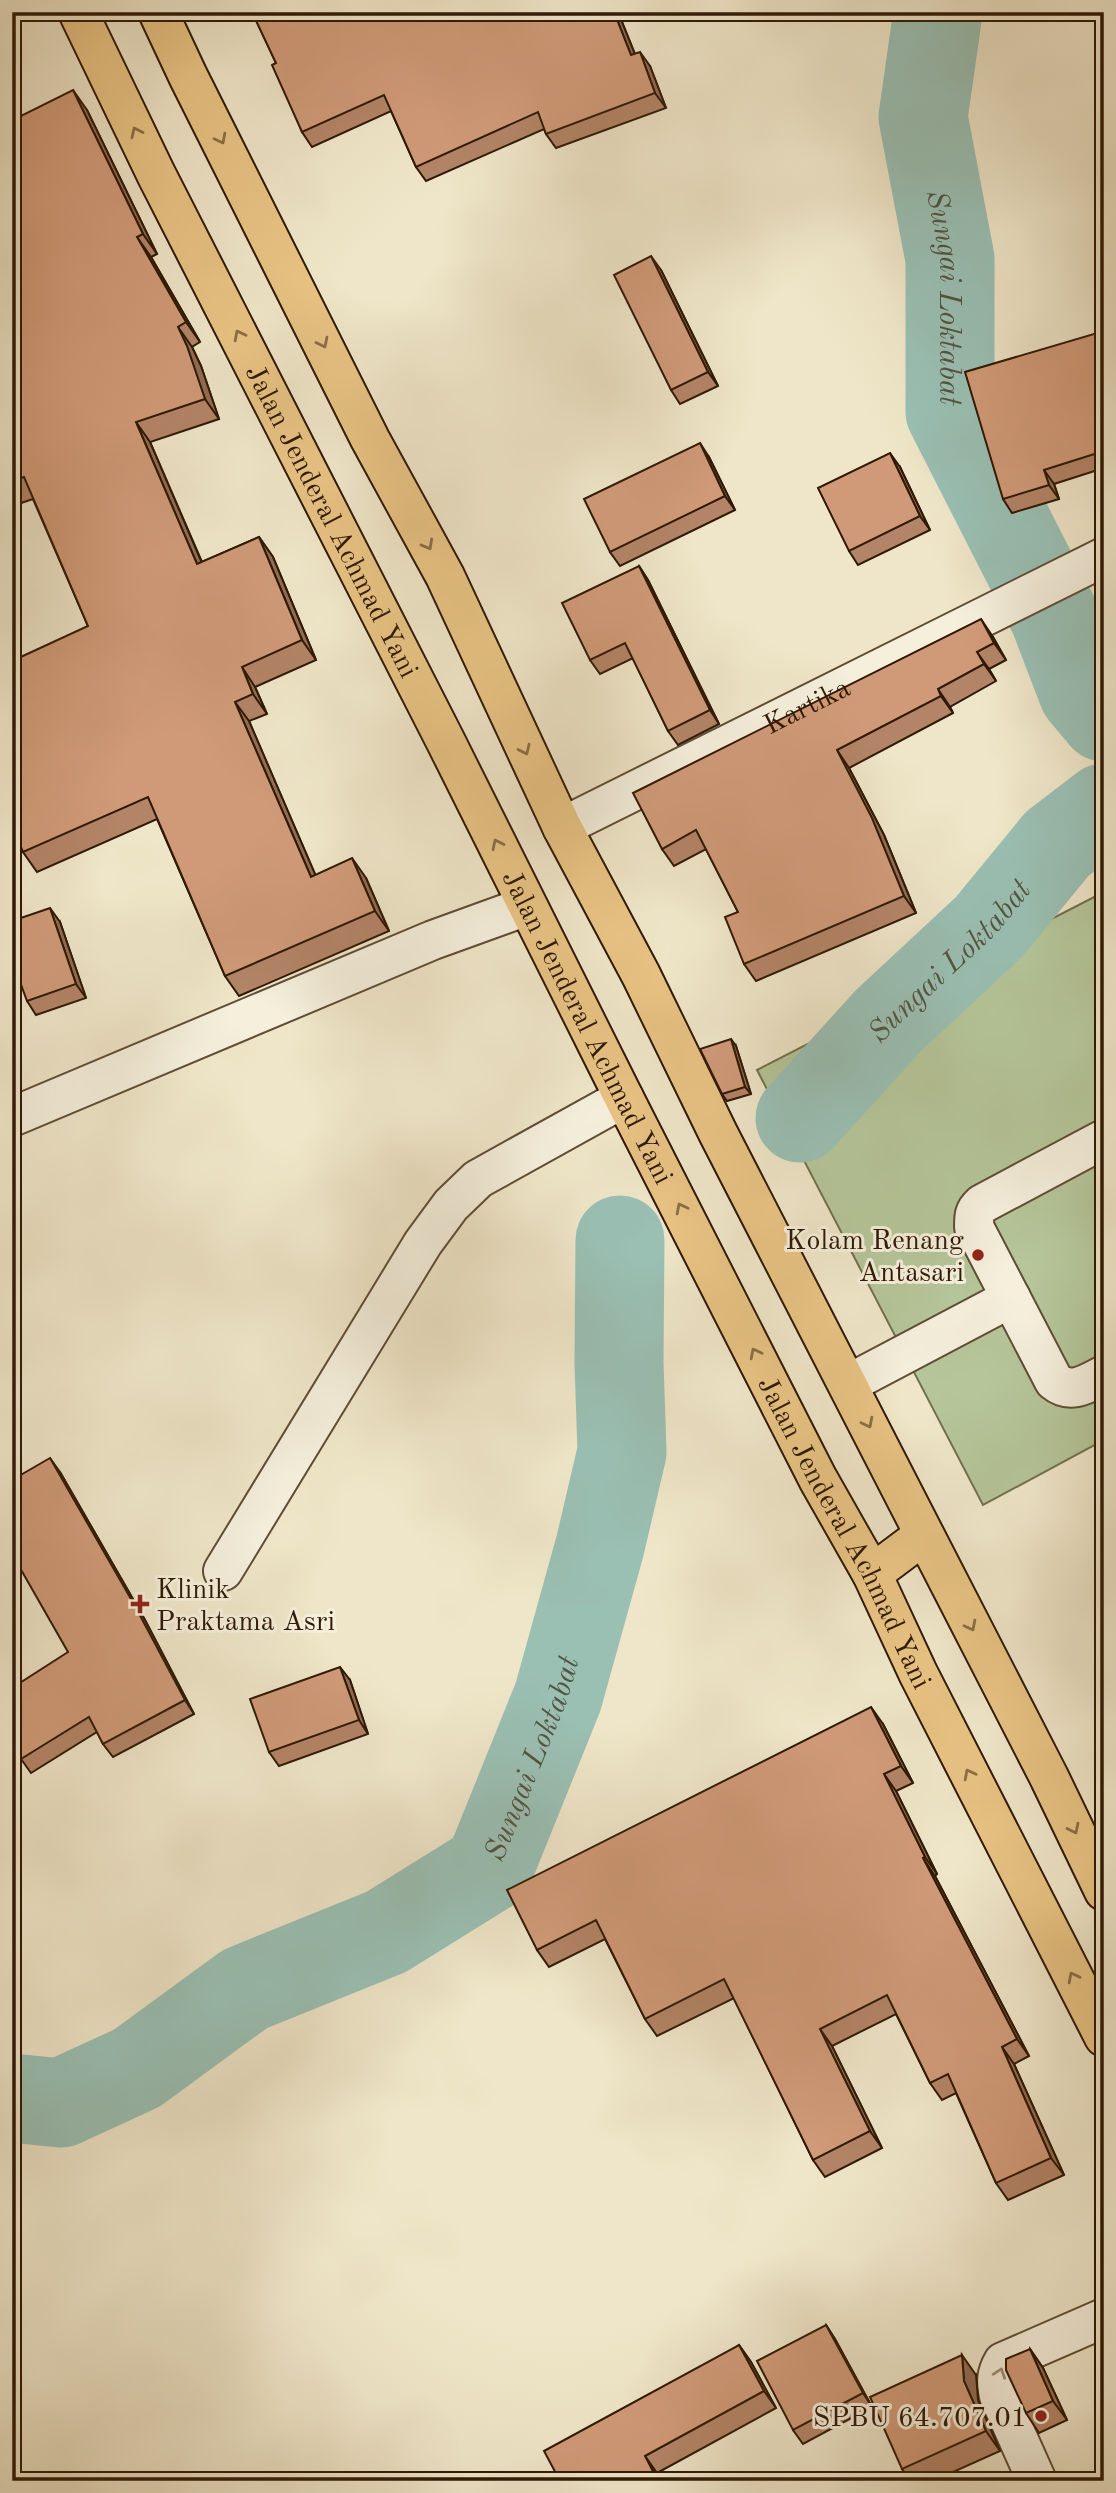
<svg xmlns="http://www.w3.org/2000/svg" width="1116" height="2493" font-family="'Old Standard TT',serif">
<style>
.green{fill:#b5c69a;stroke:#72704f;stroke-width:2}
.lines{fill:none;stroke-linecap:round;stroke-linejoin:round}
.river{stroke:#9ac0b4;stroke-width:89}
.minor-casing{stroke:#5f4c35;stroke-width:42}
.highway-casing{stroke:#2f1904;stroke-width:42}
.minor{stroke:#f5efdc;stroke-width:38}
.highway{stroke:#e8c384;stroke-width:38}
.wall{fill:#b38467;stroke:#2f1904;stroke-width:2}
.shaded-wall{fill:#926c54;stroke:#2f1904;stroke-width:2}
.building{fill:#d09a78;stroke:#2f1904;stroke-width:2}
.oneway{stroke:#8c6e44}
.oneway2{stroke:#9c8f7b}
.poi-dot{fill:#8f2418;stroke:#f5efdc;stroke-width:2.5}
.labels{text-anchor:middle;stroke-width:6;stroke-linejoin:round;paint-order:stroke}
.street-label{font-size:28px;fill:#2f1904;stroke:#f5efdc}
.poi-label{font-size:28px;fill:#2f1904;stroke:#f5efdc;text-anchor:end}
.water-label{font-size:30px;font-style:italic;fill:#545342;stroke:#f5efdc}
</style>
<rect width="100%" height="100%" fill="#efe6c9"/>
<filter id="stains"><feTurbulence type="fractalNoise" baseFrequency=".00286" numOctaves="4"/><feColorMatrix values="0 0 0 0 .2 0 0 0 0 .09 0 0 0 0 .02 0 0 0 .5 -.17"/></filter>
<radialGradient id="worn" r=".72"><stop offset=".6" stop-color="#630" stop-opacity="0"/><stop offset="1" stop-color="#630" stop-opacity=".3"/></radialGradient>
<polygon class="green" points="1104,892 1104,1440 983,1505 757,1070"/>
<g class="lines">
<g class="river">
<path id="s1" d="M938,12L923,117L950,259V412L1054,616L1083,692L1104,717"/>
<path id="s2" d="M800,1118L888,1021L989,927L1057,844L1104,808"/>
<path id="s3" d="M12,2098L61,2103L137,2068L245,1989L386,1932L489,1868L558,1697L600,1546L622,1452L619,1363L620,1240"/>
</g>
<g class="minor-casing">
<g id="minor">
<path id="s4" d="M562,827L1104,557"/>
<polyline points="12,1117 433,940 527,906"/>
<path d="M1104,1139L982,1204C974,1211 974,1216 974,1227L1054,1381C1071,1395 1086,1384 1104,1375"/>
<polyline points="848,1384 1011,1298"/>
<polyline points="223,1571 423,1243 451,1205 478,1179 624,1098"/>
<path d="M1037,2481L999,2396C996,2382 996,2374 1003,2362L1104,2318"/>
</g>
</g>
<g class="highway-casing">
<g id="highway">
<path id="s5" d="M78,12L156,174L445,740L624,1098L818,1479L872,1574L918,1673L1104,2037"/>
<polyline points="158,12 188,76 370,439 445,576 562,827 641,975 718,1133 1049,1777 1104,1891"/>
<polyline points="872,1574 924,1535"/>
</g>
</g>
<use href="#minor" class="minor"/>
<use href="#highway" class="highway"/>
</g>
<g class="wall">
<polygon points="252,12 618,12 635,54 650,66 666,108 556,148 546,134 544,129 426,181 416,167 391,111 312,147 302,132 276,63"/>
<polygon points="12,107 18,117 87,110 157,254 151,257 200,342 192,347 201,366 219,419 150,442 202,562 259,537 273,557 316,660 255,687 267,714 249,721 315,875 366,878 389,931 239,996 225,976 157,819 37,872 23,852 88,626 33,499 12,506"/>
<polygon points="661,270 718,386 680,404 671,390"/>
<polygon points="1104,331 1104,468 1054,484 1059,499 1012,513 1003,499"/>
<polygon points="709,457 735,510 620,566 610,552"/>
<polygon points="900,467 930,530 858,565 849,551"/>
<polygon points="639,566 648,580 719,724 678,745 668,731 633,658 600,674 590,660"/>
<polygon points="993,637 1006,660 989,669 996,681 950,707 953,713 849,768 884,835 916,913 756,981 744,964 738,912 706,849 674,866 662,849"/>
<polygon points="60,922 86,998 36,1015 27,1001"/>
<polygon points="736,1046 751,1094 727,1101 722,1094"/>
<polygon points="60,1472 145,1620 194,1714 113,1757 103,1744 97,1732 31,1773 21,1759 68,1652"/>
<polygon points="350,1680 368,1734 279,1766 269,1752"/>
<polygon points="883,1724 913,1783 896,1791 937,1874 935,1876 1029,2056 1014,2064 1064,2175 1008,2200 996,2183 956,2093 942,2100 930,2083 896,2014 832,2046 882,2148 825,2177 813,2160 734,1998 657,2036 645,2019 605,1939 549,1967 537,1950"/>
<polygon points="826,2325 835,2339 872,2407 803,2444 793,2430"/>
<polygon points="739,2345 751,2362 776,2408 657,2473 661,2481 560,2481"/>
<polygon points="1030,2349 1043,2368 1067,2420 1039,2433 1026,2413"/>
<polygon points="976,2375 978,2400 1000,2451 933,2481 911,2481 902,2469"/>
</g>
<g class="shaded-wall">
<polygon points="614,12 618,12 641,70 631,55"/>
<polygon points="640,52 650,66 666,108 655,93"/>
<polygon points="73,90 87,110 157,254 143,234"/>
<polygon points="12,107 29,139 12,114"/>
<polygon points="137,237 151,257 200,342 186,322"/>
<polygon points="651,256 661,270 718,386 708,372"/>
<polygon points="178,327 192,347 201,366 219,419 205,399"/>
<polygon points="136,422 150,442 211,584 197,564"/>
<polygon points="700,443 709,457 735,510 725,496"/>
<polygon points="890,453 900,467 930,530 920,516"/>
<polygon points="1044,470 1054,484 1059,499 1049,485"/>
<polygon points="259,537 273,557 316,660 302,640"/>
<polygon points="639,566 648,580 719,724 710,710"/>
<polygon points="981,619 993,637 1006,660 994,643"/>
<polygon points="977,652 989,669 996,681 984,664"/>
<polygon points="242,667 255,687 267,714 253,694"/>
<polygon points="938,689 950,707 953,713 941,696"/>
<polygon points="235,702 249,721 325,897 311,877"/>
<polygon points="837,750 849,768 884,835 916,913 904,896"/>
<polygon points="352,858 366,878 389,931 375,911"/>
<polygon points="50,908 60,922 86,998 76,984"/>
<polygon points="731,1039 736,1046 751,1094 745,1087"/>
<polygon points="50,1458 60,1472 145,1620 194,1714 185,1700"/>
<polygon points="340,1667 350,1680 368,1734 359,1720"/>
<polygon points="871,1707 883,1724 913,1783 901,1766"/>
<polygon points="884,1774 896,1791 937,1874 925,1857"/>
<polygon points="923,1858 935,1876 1029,2056 1017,2039"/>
<polygon points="820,2029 832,2046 882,2148 870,2131"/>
<polygon points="1002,2047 1014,2064 1064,2175 1051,2158"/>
<polygon points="826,2325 835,2339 872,2407 863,2393"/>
<polygon points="739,2345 751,2362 776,2408 764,2391"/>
<polygon points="1030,2349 1043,2368 1067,2420 1053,2401"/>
<polygon points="962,2355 976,2375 978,2400 1000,2451 986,2431 964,2381"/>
<polygon points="645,2456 657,2473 661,2481 658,2481"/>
</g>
<g class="building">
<polygon points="252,12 614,12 631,55 640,52 655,93 546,134 538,112 416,167 384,95 302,132 272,65 276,63"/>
<polygon points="73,90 143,234 137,237 186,322 178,327 187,346 205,399 136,422 197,564 259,537 302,640 242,667 253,694 235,702 311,877 352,858 375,911 225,976 148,797 23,852 12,826 12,661 88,626 24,477 12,481 12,114 15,119"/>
<polygon points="651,256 708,372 671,390 614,275"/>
<polygon points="1104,331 1104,451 1044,470 1049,485 1003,499 965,372"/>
<polygon points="700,443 725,496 610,552 584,499"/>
<polygon points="890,453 920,516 849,551 818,488"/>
<polygon points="639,566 710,710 668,731 625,643 590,660 562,603"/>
<polygon points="981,619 994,643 977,652 984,664 938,689 941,696 837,750 872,818 904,896 744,964 725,917 738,912 696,830 662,849 633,793"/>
<polygon points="50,908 76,984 27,1001 12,960 12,921"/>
<polygon points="731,1039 745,1087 722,1094 700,1049"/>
<polygon points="50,1458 135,1606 185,1700 103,1744 89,1717 21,1759 12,1745 12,1688 68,1652 12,1554 12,1480"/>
<polygon points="340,1667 359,1720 269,1752 250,1699"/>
<polygon points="871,1707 901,1766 884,1774 925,1857 923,1858 1017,2039 1002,2047 1051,2158 996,2183 948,2074 930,2083 887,1995 820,2029 870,2131 813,2160 724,1979 645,2019 596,1920 537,1950 507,1890"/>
<polygon points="826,2325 863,2393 793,2430 757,2361"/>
<polygon points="739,2345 764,2391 645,2456 658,2481 560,2481 544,2451"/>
<polygon points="1030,2349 1053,2401 1026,2413 1006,2370 1006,2359"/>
<polygon points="962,2355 964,2381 986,2431 902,2469 870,2397"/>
</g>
<defs><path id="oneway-chevron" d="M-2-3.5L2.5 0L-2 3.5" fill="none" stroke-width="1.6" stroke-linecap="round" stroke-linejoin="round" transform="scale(1.75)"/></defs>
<g class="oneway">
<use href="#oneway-chevron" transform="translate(136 132) rotate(-115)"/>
<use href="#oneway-chevron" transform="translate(221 139) rotate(63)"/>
<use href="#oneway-chevron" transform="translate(239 335) rotate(-117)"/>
<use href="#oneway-chevron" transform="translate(323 343) rotate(64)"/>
<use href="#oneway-chevron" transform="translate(428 545) rotate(61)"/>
<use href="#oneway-chevron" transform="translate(525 750) rotate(65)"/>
<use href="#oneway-chevron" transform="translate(497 844) rotate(-116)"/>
<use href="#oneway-chevron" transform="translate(681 1208) rotate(-117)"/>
<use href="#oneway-chevron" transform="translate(755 1353) rotate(-117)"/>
<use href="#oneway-chevron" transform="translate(868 1423) rotate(63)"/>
<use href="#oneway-chevron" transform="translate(971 1626) rotate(63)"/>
<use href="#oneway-chevron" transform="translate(969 1774) rotate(-117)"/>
<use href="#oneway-chevron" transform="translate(1074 1829) rotate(64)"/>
<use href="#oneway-chevron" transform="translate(1073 1977) rotate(-117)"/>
</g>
<use class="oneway2" href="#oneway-chevron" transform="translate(1000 2373) rotate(-71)"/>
<g class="poi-dot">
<circle cx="978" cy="1255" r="7"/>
<path d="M136.5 1593.5h7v7h7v7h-7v7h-7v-7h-7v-7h7z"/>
<circle cx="1041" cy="2416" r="7"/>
</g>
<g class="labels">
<g class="street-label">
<text dy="10" stroke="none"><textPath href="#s5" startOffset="569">Jalan Jenderal Achmad Yani</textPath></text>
<text dy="10" stroke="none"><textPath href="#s4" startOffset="273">Kartika</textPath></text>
<text dy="10" stroke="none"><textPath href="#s5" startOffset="1136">Jalan Jenderal Achmad Yani</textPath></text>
<text dy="10" stroke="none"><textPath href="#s5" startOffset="1703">Jalan Jenderal Achmad Yani</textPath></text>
</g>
<g class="poi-label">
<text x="964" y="1249">Kolam Renang<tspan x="964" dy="32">Antasari</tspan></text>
<text x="156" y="1598" text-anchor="start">Klinik<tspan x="156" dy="32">Praktama Asri</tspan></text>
<text x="1027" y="2426">SPBU 64.707.01</text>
</g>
<g class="water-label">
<text dy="10" stroke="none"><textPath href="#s1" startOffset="289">Sungai Loktabat</textPath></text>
<text dy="10" stroke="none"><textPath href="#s2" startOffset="217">Sungai Loktabat</textPath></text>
<text dy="10" stroke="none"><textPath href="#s3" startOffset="658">Sungai Loktabat</textPath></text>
</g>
</g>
<rect width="1116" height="2493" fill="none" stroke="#efe6c9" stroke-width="42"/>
<rect x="14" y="14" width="1088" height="2465" fill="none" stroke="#2f1904" stroke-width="3.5"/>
<rect x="21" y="21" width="1074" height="2451" fill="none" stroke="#2f1904" stroke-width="2"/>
<rect width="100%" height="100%" filter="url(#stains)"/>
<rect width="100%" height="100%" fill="url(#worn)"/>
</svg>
